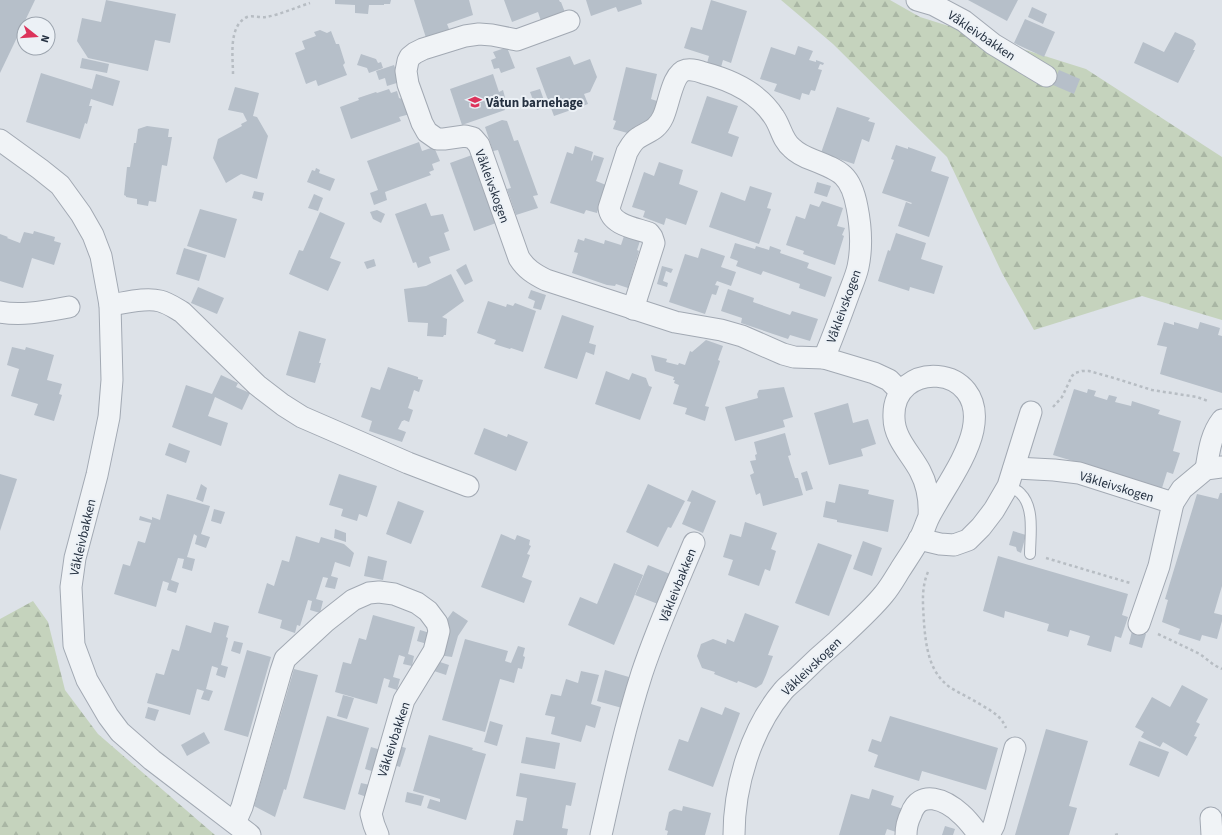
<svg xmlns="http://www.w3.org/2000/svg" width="1222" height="835" font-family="'Source Sans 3',sans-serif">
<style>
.forest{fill:url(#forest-firs)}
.building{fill:#b6bfc9}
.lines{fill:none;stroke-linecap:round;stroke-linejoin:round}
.lane-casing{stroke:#a2a9b3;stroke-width:12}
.street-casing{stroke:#a2a9b3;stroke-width:23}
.path{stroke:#b7bdc3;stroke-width:2.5;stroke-dasharray:3 3;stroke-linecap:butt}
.lane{stroke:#f0f3f6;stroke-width:10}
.street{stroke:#f0f3f6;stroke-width:21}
.labels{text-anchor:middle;stroke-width:4;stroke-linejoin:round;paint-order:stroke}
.street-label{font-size:13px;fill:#253141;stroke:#ecf1f6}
.poi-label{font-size:13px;font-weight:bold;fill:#253141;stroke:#ecf1f6;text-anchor:start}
</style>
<defs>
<pattern id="forest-firs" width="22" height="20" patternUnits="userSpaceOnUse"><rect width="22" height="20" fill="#c5d3bd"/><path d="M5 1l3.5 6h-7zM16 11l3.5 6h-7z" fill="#a9b6a4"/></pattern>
</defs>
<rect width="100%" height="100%" fill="#dde2e8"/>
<g class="forest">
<polygon points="781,0 890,0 920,17 1086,69 1222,157 1222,320 1142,296 1034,330 1002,273 947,157 833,44"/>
<polygon points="33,601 48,622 65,690 98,734 215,835 0,835 0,619"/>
</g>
<g class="building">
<polygon points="0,0 35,0 0,73"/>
<polygon points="106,0 176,14 170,43 155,40 148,71 88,58 77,41 82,18 101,22"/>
<polygon points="335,0 391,0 390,4 384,4 384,5 369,5 368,14 355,13 355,5 335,4"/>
<polygon points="414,0 469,0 473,15 447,24 451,34 427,41"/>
<polygon points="504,0 559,0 560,2 561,2 566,15 542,24 538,12 512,22"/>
<polygon points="586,0 641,0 642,4 618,12 616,7 591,16"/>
<polygon points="711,0 747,11 731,63 723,60 720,71 706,67 709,56 684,48 691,27 702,30"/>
<polygon points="968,0 1018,0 1007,21"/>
<polygon points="1032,7 1047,14 1043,24 1028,17"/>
<polygon points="1025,19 1055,32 1044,57 1014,43"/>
<polygon points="320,30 327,33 331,31 336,44 339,44 345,63 343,65 347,75 318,86 316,80 306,84 295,53 305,49 302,41 316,36 314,32"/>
<polygon points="1175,32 1193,40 1196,44 1193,50 1195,50 1178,83 1134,63 1143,42 1164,52"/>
<polygon points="511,46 512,49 508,50 515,68 501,73 499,68 494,69 491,60 496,58 493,52"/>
<polygon points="798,46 813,51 809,60 816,62 816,60 824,63 823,65 820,64 818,69 822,70 815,91 811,90 809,95 802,93 800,100 774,91 777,84 760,79 771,47 795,55"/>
<polygon points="361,54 376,59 378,63 381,62 383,68 369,73 367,68 357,65"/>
<polygon points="570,56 574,65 590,59 597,77 590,92 584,94 588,104 554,116 536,68"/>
<polygon points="82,58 109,64 107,73 80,68"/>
<polygon points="394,65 400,82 387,86 385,78 379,80 376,71"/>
<polygon points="626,67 657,74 651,99 657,101 652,122 631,134 613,129 616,121 613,120"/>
<polygon points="1059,70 1080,79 1074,94 1053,85"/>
<polygon points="41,73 92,89 96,74 120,81 113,106 91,99 89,106 92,106 87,124 85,123 80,139 26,122"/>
<polygon points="493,74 499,92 503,90 506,101 502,102 505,110 462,125 450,89"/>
<polygon points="235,87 259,93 253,116 257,117 268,136 257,179 241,174 226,183 213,158 218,139 242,126 241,124 247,121 243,113 228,110"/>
<polygon points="389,89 391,93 397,91 399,98 405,100 410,114 399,117 401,121 351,139 340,107 359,100 358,98 376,92 377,93"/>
<polygon points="540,89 546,106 537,110 530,92"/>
<polygon points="707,96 738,106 728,133 739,137 732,157 691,143"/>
<polygon points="837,107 870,118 868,121 875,123 869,142 862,139 854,164 821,153"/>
<polygon points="502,120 507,121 514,141 518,140 538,195 533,196 538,208 516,215 507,189 511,188 498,150 493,151 485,127"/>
<polygon points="147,126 169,129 168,137 172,137 167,166 162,165 156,202 149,201 148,206 137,204 137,199 126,197 126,196 124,195 127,167 130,167 134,143 136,143 138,129"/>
<polygon points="419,142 422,151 434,147 440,161 432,164 434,170 429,172 431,175 385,192 387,200 374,205 370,193 378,190 367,161"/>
<polygon points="896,145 908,149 908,147 936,157 931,171 949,177 929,237 898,226 906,202 911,204 912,203 882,193 894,160 891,159"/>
<polygon points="575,146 593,152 591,160 592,161 594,155 604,158 596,181 606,185 597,213 586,210 584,214 550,203 567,152 573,154"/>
<polygon points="472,155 496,223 474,231 450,163"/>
<polygon points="659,162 683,170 679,184 698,191 686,225 666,218 664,225 643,217 645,211 632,207 644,172 654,176"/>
<polygon points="316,168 320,170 319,173 335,179 330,191 307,182 312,170 315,171"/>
<polygon points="817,182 831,186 827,197 814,193"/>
<polygon points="750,186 772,193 767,208 771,209 759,244 709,227 721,192 745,201"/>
<polygon points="254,191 264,193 262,201 252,198"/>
<polygon points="314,194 323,198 318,211 308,208"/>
<polygon points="822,201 843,208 837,226 845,228 842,235 844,236 835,265 803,254 804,251 786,245 796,216 805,219 810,204 819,207"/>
<polygon points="426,203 431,216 443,214 449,231 444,233 450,250 429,257 431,263 418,268 416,262 413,263 395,214"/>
<polygon points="200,209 237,219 225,258 187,246"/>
<polygon points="377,210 385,214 381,223 373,219 370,212"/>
<polygon points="320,212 345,223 330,258 341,262 328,291 289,274 299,250 303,251"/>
<polygon points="34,231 55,237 54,241 61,243 54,265 32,258 23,288 0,281 0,234 8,237 7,238 20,243 24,232 33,234"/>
<polygon points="896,233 926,243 921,259 943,266 934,294 910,287 909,291 878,281 888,250 890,251"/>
<polygon points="624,236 640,241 637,250 639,251 628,288 616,284 615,286 607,285 572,273 578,253 574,252 578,239 584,241 585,238 604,244 605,240 621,245"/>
<polygon points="735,243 755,249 756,246 769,250 770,246 781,250 780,253 809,263 807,268 832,277 825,297 799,288 800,284 763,271 761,275 736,266 738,261 730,258"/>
<polygon points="184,248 207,255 199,281 176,274"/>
<polygon points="701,248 725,256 721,267 736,272 731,286 717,281 715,285 719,286 716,295 712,294 705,314 669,302 685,254 698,258"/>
<polygon points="374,259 376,266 367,269 364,262"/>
<polygon points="466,264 473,281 465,285 456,270"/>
<polygon points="662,266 673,269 671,273 666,271 663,281 668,283 667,287 657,284"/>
<polygon points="451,274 464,301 442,317 447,319 446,335 444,335 443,337 427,336 428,323 408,322 404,289 426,286"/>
<polygon points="198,287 224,298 217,314 191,303"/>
<polygon points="728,289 754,298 753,302 790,315 792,311 818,319 810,341 790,335 788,339 741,323 742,318 721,311"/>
<polygon points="531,290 546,295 541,310 533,308 535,301 528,298"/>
<polygon points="488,301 506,307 507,304 513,306 515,303 536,311 523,352 511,348 510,349 494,344 496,340 477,333"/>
<polygon points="562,315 594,326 589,343 596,345 594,355 586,352 577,379 544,368"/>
<polygon points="1164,322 1174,325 1174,322 1198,329 1200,322 1220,328 1218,335 1222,336 1222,393 1160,374 1167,347 1157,345"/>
<polygon points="299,331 326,339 319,363 321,363 315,383 286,375"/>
<polygon points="706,340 723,346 718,360 720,361 705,406 709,407 705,421 685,414 687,408 673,404 679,385 674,383 675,380 673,380 674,377 655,371 651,355 667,359 666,362 678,365 679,363 685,365 690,351 692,352"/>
<polygon points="12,347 25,350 26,347 54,355 47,380 62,384 59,394 62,395 54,421 34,415 38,404 11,396 19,369 7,365"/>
<polygon points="388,367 418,377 418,379 423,380 419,392 414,390 408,408 413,410 409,422 404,420 403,421 402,421 398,429 406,432 402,442 369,431 372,421 361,417 371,387 380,390"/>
<polygon points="606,371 629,380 632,373 646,378 649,386 652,387 640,420 595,404"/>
<polygon points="221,375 238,383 236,387 250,393 242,410 215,397 208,416 228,423 221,446 172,427 186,385 212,394"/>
<polygon points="784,387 793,417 783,420 785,427 735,441 725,407 758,398 757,394 759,390"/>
<polygon points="1074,389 1087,393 1088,389 1096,391 1094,396 1107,400 1109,395 1117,397 1115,402 1131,406 1132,401 1160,410 1158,414 1181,421 1173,451 1180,453 1173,474 1167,472 1162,488 1053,455"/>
<polygon points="848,403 853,423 868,419 876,444 861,449 863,456 829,465 814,413"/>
<polygon points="484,428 507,437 508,434 528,442 516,471 474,454"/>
<polygon points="785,433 791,455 788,456 795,478 798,478 803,495 763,506 760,493 756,495 750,475 754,473 750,461 756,460 755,455 757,454 754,442"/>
<polygon points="169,443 190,451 186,463 165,455"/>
<polygon points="807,471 813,489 806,491 801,473"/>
<polygon points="0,474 17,479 0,531"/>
<polygon points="339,474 377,486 367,517 359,514 357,521 341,516 343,509 329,505"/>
<polygon points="201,484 207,488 203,502 196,499"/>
<polygon points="648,484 685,501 671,528 668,527 658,547 626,532"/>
<polygon points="839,484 869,490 868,494 894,500 888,532 837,522 837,520 823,517 826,501 835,503"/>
<polygon points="692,490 716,501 703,533 682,524 691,502 687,501"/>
<polygon points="1220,493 1222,493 1222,586 1214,613 1222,615 1222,621 1217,639 1202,635 1200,641 1178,634 1180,629 1162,622 1168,600 1165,599 1197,494 1218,499"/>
<polygon points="167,494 210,506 201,534 210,537 206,548 195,544 197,536 194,534 187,557 195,559 192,571 182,568 184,559 178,558 171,580 179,583 176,593 167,590 169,583 163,581 156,607 114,594 123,564 130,566 138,541 145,543 151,523 139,520 140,516 152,520 152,517 160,520"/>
<polygon points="398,501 424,511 411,544 386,534"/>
<polygon points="214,509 225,512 221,524 211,521"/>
<polygon points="745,522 777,533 771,549 776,551 770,571 765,569 759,586 728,575 733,560 723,557 730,534 741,537"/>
<polygon points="335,529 346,533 346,542 334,538"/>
<polygon points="1013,531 1026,535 1021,553 1017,551 1016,547 1009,545"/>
<polygon points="501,534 515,540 517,535 530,540 529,545 531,546 527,554 530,555 522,577 532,581 524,603 481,587"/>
<polygon points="296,536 319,543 321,537 344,544 354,553 350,567 335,562 331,576 338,578 335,589 325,587 328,578 323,577 316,599 323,601 320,613 310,610 312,601 308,600 300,626 297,625 295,633 280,628 282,620 258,613 267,583 274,586 282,560 289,562"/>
<polygon points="863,541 882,548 872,576 853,569"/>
<polygon points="818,543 852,555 829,616 795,603"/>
<polygon points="368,556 387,561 383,580 364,576"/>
<polygon points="998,556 1128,594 1122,615 1128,617 1121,638 1115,636 1111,652 1087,645 1090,636 1070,630 1068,637 1047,631 1049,624 1005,611 1004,618 983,611"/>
<polygon points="614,563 643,575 614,645 568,625 580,597 597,604"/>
<polygon points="648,565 670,574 658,604 635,595"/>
<polygon points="453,611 468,621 458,636 452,657 438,655 445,622"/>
<polygon points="745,613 779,626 768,655 773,656 766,675 762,684 756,688 738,681 737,683 714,674 715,672 702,668 697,656 701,644 713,639 726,644 727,639 734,642"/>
<polygon points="373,615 415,627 408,654 414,656 412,666 403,664 405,657 399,655 393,677 400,679 397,690 388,687 390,680 384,678 377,704 335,692 343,662 351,664 359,638 366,640"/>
<polygon points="214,622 229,626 226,637 228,638 221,665 228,667 225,678 216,675 218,668 212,666 206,689 213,691 209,701 201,699 204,691 197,689 190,715 147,703 156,673 164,675 172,649 179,651 186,625 211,633"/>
<polygon points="420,630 430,633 427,644 417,641"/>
<polygon points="1132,631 1146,634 1142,648 1129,644"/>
<polygon points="465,639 508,651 505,661 511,663 518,646 525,648 523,656 525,657 522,669 518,668 514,683 500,679 485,732 442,720"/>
<polygon points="234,641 243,643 240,654 231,651"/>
<polygon points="247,650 271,657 248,737 224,730"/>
<polygon points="437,661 449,665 446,675 434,671"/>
<polygon points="294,669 318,675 286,790 284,789 275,817 254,806"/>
<polygon points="605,670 629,677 622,708 597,701"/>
<polygon points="581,671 599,675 591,704 601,707 595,728 586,725 581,742 551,734 555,717 545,715 551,694 561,696 566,679 578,683"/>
<polygon points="1182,685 1208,699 1196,722 1200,724 1194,736 1197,737 1187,756 1163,742 1160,747 1141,737 1144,732 1135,727 1152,697 1170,707"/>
<polygon points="343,695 354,698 347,719 337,716"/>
<polygon points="148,707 159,710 155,721 145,718"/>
<polygon points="701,707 722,715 725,707 740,713 713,787 668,770 679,739 688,742"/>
<polygon points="327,716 369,728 345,810 303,798"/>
<polygon points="890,716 998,748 986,790 922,771 919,781 874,767 878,755 868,751 872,739 881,742"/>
<polygon points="490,721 503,725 497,746 484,742"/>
<polygon points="1046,729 1088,741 1069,806 1077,808 1069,835 1015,835"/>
<polygon points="204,732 210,743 187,756 181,745"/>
<polygon points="429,735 473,748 472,750 486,754 466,820 427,808 430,799 440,802 440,799 413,791"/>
<polygon points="526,737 560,743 555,769 521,763"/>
<polygon points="1139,741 1169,752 1159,777 1129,765"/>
<polygon points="396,745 406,748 400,767 394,765"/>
<polygon points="371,747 381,750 375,772 365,769"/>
<polygon points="520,773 576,783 571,806 566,805 562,828 568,829 567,835 513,835 516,820 523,821 527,798 516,796"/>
<polygon points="361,783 370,785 367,797 358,794"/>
<polygon points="872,789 894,796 891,805 903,809 896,832 887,829 885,835 839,835 851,794 869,799"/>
<polygon points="407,792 424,796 421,806 405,802"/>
<polygon points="683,806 711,813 705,835 667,835 668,831 665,830 669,812 674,809 682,811"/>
<polygon points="945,826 955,829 953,835 942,835"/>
</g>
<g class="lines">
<g class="lane-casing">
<path id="lane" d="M1008,486C1013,488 1018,490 1021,494C1035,508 1030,537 1030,554"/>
</g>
<g class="street-casing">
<g id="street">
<polyline points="917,0 934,5 964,21 993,44 1046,76"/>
<path d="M569,21L517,40L492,35L479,34L465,36L423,49L415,53L410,57L408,61L406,71L408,84L422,123L427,132L437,139H444L465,136L473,138L479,145L519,258C526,269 534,274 546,280L675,322L721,330L742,336L783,354L794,357L824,358L874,373L889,380L900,391"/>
<polyline points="0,140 40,169 60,185 81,214 93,235 101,256 110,305 112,380 109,417 97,475 75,558 71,587 74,645 87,680 108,716 120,732 152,760 250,835"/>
<path d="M110,305C125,303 145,297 160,301C168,303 175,308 182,312L257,385L283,405L302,417L408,463L468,486"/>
<path d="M633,309L654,243L652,237L649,233C635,228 611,225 609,208L627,152C630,147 633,141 638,138C649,131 657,130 663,117C669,105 672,73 686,70C692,69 699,71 704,73C731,80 759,93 774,117C781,127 782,140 792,148C798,154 805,157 813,160C841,171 851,175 857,207C861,227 862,248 858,267C856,276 852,285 849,293C841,315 833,337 824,358"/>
<path d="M0,312C23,316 46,311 69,307"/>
<polyline points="1014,468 1054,470 1079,473 1173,503 1159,566 1139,624"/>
<path d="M1206,469C1209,451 1211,434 1222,420"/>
<polyline points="1173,503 1182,489 1206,469 1222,467"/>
<polyline points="919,539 940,544 954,545 968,540 981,527 994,510 1008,486 1031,412"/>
<polyline points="1211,818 1212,835"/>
<polyline points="235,823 242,807 281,671 285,659 325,622 353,600 369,593 379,592 394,594 417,603 428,611 437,623 439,631 434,651 404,700 398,720 371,814 374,825 378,835"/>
<path d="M601,835C613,781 625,726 642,673C657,628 676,586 694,543"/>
<path d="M734,835C734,786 751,729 783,691C787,686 794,681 799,676C811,664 824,652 837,641C851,628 872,609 884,594C890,587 895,578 900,570C907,559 914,549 920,538C924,531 926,522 930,515C944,489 967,458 973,430C987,362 891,359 894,418C894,438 911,454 920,471C928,486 930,500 929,517"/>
<path d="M906,835C906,828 908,820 911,814C920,788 946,800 961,814C968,820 973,827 979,835"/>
<polyline points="989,835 994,825 1015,748"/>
</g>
</g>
<g class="path">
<path d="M233,74C233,57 228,26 247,17C252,15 260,18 266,17C279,15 297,7 310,3"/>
<polyline points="1053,407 1062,397 1072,376 1075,373 1082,371 1089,371 1114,378 1152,390 1197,397 1208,401"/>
<polyline points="1046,558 1130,583"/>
<path d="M928,572C921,588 923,605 924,623C926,647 929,673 951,688C961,694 972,699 983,706C993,712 1001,716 1006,728"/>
<polyline points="1158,634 1200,654 1214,665 1222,669"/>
<polyline points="1115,835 1119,834"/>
</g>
<use href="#lane" class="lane"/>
<use href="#street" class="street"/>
</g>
<defs>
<g id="school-bare" transform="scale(1.08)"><path d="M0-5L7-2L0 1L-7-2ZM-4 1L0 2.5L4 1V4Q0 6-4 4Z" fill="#dc335b" stroke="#ecf1f6" stroke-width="2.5" paint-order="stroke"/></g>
</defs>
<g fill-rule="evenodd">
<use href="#school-bare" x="475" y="102"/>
</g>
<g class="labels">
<g class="street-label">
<text transform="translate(982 35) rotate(34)" y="5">Våkleivbakken</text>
<text transform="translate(493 186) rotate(70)" y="5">Våkleivskogen</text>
<text transform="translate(843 306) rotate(-70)" y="5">Våkleivskogen</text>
<text transform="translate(1117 486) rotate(17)" y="5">Våkleivskogen</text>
<text transform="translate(82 537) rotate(-77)" y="5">Våkleivbakken</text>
<text transform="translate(677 585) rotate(-68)" y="5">Våkleivbakken</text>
<text transform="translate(811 666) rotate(-44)" y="5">Våkleivskogen</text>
<text transform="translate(393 739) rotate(-72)" y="5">Våkleivbakken</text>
</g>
<g class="poi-label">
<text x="486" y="107">Våtun barnehage</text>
</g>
</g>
<g transform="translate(36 36) rotate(107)"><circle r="19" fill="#ecf1f6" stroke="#9ca4ae"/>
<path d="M0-3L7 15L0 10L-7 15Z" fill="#dc335b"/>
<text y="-6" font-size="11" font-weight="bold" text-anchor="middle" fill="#253141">N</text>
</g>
</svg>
